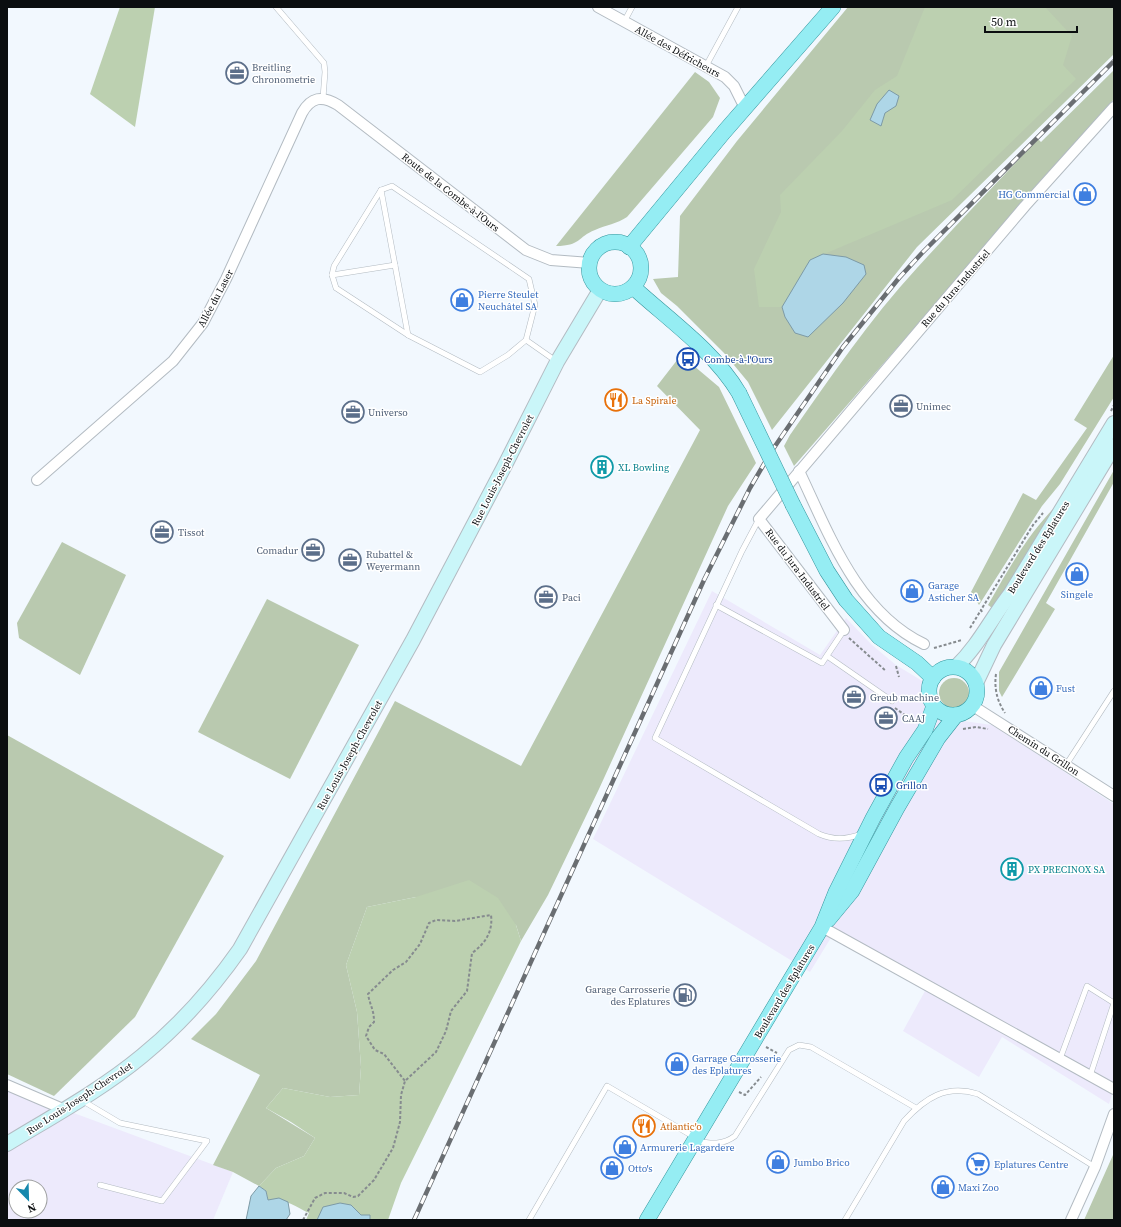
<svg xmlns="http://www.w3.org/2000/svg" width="1121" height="1227" font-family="'Source Serif 4',serif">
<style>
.industrial{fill:#edeafc;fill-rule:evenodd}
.green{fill:#b9c9af}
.forest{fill:#bcd0b0}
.water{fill:#aed6e7;stroke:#7d9aa6}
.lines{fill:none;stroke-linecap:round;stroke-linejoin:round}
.lane-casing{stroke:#b3bbc2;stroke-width:6}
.street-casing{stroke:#b3bbc2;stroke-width:12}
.secondary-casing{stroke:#b3bbc2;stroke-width:16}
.primary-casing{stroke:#37979e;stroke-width:16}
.path{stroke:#868b8f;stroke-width:2;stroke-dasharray:3 2;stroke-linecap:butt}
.lane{stroke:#fff;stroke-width:5}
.street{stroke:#fff;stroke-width:10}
.secondary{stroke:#caf6f9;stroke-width:14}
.primary{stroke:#95edf3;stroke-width:15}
.rail-casing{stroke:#6a6e72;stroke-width:4.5}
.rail{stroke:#fff;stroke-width:3;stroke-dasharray:9;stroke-linecap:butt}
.primary-bridge-casing{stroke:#37979e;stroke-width:16;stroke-linecap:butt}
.primary-bridge{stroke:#95edf3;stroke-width:15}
.labels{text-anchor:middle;stroke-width:3;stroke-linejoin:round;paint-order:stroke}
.street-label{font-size:10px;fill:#0b0e10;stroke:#fff}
.service-label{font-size:10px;fill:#4e5e75;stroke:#fff;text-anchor:start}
.shop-label{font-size:10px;fill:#366cbe;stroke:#fff;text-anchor:start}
.transit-label{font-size:10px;fill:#164399;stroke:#fff;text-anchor:start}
.food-label{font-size:10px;fill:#c56008;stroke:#fff;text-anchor:start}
.culture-label{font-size:10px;fill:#0d838f;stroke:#fff;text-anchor:start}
</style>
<rect width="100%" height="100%" fill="#f2f8fe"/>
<g class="industrial">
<polygon points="712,591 820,655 846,618 872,645 896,665 924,682 929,708 956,720 992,725 1114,804 1114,1088 1109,1104 1002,1037 979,1077 903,1031 925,991 832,936 810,972 593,839"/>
<path d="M7,1085L63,1109L233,1172L213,1220H7ZM16,1187H40V1211H16Z"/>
</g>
<g class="green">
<polygon points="848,7 1114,7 1114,54 917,247 772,430 748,382 724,353 677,306 661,293 653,279 678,277 680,216 737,141"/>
<path d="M1114,70V99L794,466L784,446L790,435C830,378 870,319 917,268C957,224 998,182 1038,139L1041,142Z"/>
<path d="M695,72L709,82L720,98L713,117L627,217C617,224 606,225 595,230C577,237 581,246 556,246Z"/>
<polygon points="681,355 719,387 756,463 728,506 599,789 548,895 521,941 516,925 416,897 367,907 346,965 357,1012 361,1067 359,1095 330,1097 283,1088 266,1108 315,1138 304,1156 276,1168 259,1186 233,1172 213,1165 260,1075 191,1039 216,1014 256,961 395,701 521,766 700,430 657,386"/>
<polygon points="1114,355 1114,397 1060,484 1042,506 979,605 971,592 1023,493 1036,500 1087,428 1074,420"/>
<polygon points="1114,470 1114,482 1046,603 1055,609 1002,697 999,691 999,672"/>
<path d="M1056,506L995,610L988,605C1008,570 1027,535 1056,506Z"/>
<polygon points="62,542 126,575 80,675 19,638 17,623"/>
<polygon points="267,599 359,645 290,779 198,732"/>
<circle cx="954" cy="693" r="15"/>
<polygon points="7,735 224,856 135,1017 54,1096 7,1074"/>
<polygon points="1114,1152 1114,1220 1084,1220 1113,1155"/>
</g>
<g class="forest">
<polygon points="120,7 155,7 135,127 90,94"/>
<polygon points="925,7 1045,7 1072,36 1063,65 1076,79 952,200 810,260 782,307 759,307 754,269 781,212 780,195 842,131 875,90 897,76"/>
<path d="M469,880L498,898L516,925L521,941L401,1183L388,1220H370L369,1215H361L351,1205L323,1208L317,1220H306L309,1213C294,1206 285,1198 268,1200L266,1191L259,1186L276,1168L304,1156L315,1138L291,1122L266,1108L283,1088L330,1097L359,1095L361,1067L357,1012L346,965L367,907L416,897Z"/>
</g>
<g class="water">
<polygon points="889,90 899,96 896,106 885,113 881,126 870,120 877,104"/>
<polygon points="823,254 846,257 864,265 866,274 843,303 808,337 795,333 785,317 782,307 810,260"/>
<polygon points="259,1186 266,1191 268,1200 279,1198 288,1202 290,1214 286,1220 246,1220 251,1196"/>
<polygon points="340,1203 351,1205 361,1215 370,1215 370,1220 317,1220 323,1207"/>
</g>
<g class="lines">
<g class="lane-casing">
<g id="lane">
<polyline points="276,7 324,63 325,72 323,98"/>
<polyline points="624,22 632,7"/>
<polyline points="706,66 738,7"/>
<polyline points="381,190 408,335"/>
<polyline points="332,275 395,265"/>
<polyline points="526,340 508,355 480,372 408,335 336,288 332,275 334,266 381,190 392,186 529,279 535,305 526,340 556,361"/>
<path d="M759,519L742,551L655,738L819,834C833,840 846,840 861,834"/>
<polyline points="716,605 822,663 844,630"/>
<polyline points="827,656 892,701"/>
<polyline points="1066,765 1114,691"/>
<polyline points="1060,1059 1087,986 1114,1003 1090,1076"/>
<polyline points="83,1101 120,1123 207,1141 162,1201 100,1185"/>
<path d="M697,1141C711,1144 723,1145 735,1136L789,1050L799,1045L811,1047L916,1108"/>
<polyline points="529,1220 607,1086 696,1138"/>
<path d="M845,1220L904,1121C925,1098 946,1084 978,1094L1095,1167"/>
</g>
</g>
<g class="street-casing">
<g id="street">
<polyline points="598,7 725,77 734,86 745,108"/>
<path d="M799,471C829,534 857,612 924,644"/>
<path d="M37,480L173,361L203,323L226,279L302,113C311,97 322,95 338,105L526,250L551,260L590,263"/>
<polyline points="844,630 759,519 1025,206 1114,107"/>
<polyline points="973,706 1114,796"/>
<polyline points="822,927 1114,1089"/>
<polyline points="7,1085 63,1109"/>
<polyline points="1071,1220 1095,1167 1114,1114"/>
</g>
</g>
<g class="secondary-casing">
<g id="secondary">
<path d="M956,667C979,645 992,617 1011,593L1114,423"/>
<polyline points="976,683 994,645 1114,446"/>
<path d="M7,1144C53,1116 101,1090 142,1056C180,1025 212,989 240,949L413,640L504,467L557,362L600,290"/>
</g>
</g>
<g class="primary-casing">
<g id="primary">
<circle cx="615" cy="268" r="26"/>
<polyline points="629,247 724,132 833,7"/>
<path d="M633,287C669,320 714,351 739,393"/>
<polyline points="793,505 827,571 846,600 879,637 917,663 933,678"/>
<circle cx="953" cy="691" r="24"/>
<polyline points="828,920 852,891 897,808 938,738 956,715"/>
<polyline points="647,1220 822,927 836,892 873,818 906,758 925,730 934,706"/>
</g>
</g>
<g class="path">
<polyline points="1111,411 1114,405"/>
<polyline points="982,612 981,610 1033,525 1043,513"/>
<polyline points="970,628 981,610"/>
<polyline points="849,638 886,671"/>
<polyline points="934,648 962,640"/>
<polyline points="896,666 899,677"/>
<path d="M996,674C994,688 997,701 1005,713"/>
<polyline points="895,708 913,721"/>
<polyline points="963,729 976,727 988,729"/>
<polyline points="766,1047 777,1053"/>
<polyline points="739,1092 745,1095 761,1077"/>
<path d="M303,1220L315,1198L325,1193H344L353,1197L358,1196L374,1180L393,1148L400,1122L401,1095L405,1081L436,1052L446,1031L451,1011L467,991L472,953C486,943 493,931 491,915L455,921L436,920L429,923L420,944L406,962L393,970L368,994C370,1006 374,1009 374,1022L369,1027L366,1036L375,1050L384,1054L405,1081"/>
</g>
<use href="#lane" class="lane"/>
<use href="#street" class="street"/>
<use href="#secondary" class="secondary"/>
<use href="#primary" class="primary"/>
<g class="rail-casing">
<polyline id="rail" points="414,1220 704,580 750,488 771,452 843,347 899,278 922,253 1114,61"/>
</g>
<use href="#rail" class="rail"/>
<g class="primary-bridge-casing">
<polyline id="primary-bridge" points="739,393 793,505"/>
</g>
<use href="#primary-bridge" class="primary-bridge"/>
</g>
<defs>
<g id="office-ring" transform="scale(1.15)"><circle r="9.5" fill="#fff" stroke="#5c6f8a" stroke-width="1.5"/><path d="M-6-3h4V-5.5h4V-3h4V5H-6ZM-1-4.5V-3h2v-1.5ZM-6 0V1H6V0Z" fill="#5c6f8a"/></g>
<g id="shop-ring" transform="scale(1.15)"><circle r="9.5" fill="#fff" stroke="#3f7fe0" stroke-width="1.5"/><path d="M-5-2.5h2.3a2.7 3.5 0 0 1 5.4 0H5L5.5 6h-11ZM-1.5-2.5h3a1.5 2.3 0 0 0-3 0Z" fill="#3f7fe0"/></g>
<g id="bus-ring" transform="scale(1.15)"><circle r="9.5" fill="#fff" stroke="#1a4fb4" stroke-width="1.5"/><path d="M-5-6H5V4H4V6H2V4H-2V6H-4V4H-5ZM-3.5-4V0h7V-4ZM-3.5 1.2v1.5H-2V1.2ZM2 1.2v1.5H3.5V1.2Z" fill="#1a4fb4"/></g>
<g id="restaurant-ring" transform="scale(1.15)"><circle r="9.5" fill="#fff" stroke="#e8710a" stroke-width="1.5"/><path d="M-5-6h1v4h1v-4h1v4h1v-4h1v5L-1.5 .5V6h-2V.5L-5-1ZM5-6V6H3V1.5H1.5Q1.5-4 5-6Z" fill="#e8710a"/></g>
<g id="building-ring" transform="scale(1.15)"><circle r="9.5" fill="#fff" stroke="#0f9aa8" stroke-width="1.5"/><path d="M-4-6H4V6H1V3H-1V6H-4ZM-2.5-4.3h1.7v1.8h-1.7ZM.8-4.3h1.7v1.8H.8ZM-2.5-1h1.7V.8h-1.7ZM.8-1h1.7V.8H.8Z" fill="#0f9aa8"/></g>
<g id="fuel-ring" transform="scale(1.15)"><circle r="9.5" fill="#fff" stroke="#5c6f8a" stroke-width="1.5"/><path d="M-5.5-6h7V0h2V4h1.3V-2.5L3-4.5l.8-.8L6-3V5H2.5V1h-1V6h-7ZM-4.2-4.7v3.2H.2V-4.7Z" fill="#5c6f8a"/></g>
<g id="supermarket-ring" transform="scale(1.15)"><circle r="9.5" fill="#fff" stroke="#3f7fe0" stroke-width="1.5"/><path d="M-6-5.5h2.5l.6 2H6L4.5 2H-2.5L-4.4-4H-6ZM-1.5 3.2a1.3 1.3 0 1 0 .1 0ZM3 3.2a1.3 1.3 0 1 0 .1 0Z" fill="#3f7fe0"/></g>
</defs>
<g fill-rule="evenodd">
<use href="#office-ring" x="237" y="73"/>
<use href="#shop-ring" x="1085" y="194"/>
<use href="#shop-ring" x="462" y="300"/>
<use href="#bus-ring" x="688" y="359"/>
<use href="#restaurant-ring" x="616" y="400"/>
<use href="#office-ring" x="901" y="406"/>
<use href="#office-ring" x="353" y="412"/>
<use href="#building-ring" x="602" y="467"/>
<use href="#office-ring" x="162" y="532"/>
<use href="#office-ring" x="313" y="550"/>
<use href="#office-ring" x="350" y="560"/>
<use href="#shop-ring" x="1077" y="574"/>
<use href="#shop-ring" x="912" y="591"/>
<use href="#office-ring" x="546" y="597"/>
<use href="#shop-ring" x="1041" y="688"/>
<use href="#office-ring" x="854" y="697"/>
<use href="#office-ring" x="886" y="718"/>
<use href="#bus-ring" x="881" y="785"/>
<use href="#building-ring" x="1012" y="869"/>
<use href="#fuel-ring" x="685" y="995"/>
<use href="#shop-ring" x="677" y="1064"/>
<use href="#restaurant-ring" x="644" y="1126"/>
<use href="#shop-ring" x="625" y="1147"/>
<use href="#shop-ring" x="778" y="1162"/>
<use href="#supermarket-ring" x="978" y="1164"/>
<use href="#shop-ring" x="612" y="1168"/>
<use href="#shop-ring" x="943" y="1187"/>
</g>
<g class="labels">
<g class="street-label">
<text transform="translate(678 51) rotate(29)" y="4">Allée des Défricheurs</text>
<text transform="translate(451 192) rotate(38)" y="4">Route de la Combe-à-l'Ours</text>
<text transform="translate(955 288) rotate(-49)" y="4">Rue du Jura-Industriel</text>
<text transform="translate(215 298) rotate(-62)" y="4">Allée du Laser</text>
<text transform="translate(502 470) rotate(-63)" y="4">Rue Louis-Joseph-Chevrolet</text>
<text transform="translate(1038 547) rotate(-58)" y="4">Boulevard des Eplatures</text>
<text transform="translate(798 569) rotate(53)" y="4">Rue du Jura-Industriel</text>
<text transform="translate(1044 750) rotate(33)" y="4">Chemin du Grillon</text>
<text transform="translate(349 755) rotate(-61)" y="4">Rue Louis-Joseph-Chevrolet</text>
<text transform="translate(784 991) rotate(-59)" y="4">Boulevard des Eplatures</text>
<text transform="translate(79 1098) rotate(-33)" y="4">Rue Louis-Joseph-Chevrolet</text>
</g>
<g class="service-label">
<text x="252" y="71">Breitling<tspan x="252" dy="12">Chronometrie</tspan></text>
<text x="916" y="410">Unimec</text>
<text x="368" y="416">Universo</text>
<text x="178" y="536">Tissot</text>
<text x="298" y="554" text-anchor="end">Comadur</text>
<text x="366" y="558">Rubattel &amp;<tspan x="366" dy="12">Weyermann</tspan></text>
<text x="562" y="601">Paci</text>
<text x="870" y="701">Greub machine</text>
<text x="902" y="722">CAAJ</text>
<text x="670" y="993" text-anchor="end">Garage Carrosserie<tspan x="670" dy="12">des Eplatures</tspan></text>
</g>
<g class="shop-label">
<text x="1070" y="198" text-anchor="end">HG Commercial</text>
<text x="478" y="298">Pierre Steulet<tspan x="478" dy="12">Neuchâtel SA</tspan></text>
<text x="928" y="589">Garage<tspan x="928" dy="12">Asticher SA</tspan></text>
<text x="1077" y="598" text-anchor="middle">Singele</text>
<text x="1056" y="692">Fust</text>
<text x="692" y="1062">Garrage Carrosserie<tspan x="692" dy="12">des Eplatures</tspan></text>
<text x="640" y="1151">Armurerie Lagardere</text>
<text x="794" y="1166">Jumbo Brico</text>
<text x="994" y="1168">Eplatures Centre</text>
<text x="628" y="1172">Otto's</text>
<text x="958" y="1191">Maxi Zoo</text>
</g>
<g class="transit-label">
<text x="704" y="363">Combe-à-l'Ours</text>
<text x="896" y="789">Grillon</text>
</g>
<g class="food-label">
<text x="632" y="404">La Spirale</text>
<text x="660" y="1130">Atlantic'o</text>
</g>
<g class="culture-label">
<text x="618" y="471">XL Bowling</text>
<text x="1028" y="873">PX PRECINOX SA</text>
</g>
</g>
<rect width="1121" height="1227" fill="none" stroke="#0b0e10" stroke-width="16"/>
<g transform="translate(28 1199) rotate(157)"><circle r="19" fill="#ffffff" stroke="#9d9f9f"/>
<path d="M0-3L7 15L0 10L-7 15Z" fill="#1688ad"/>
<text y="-6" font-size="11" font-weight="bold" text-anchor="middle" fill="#0b0e10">N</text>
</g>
<path d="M985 26v6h92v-6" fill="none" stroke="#0b0e10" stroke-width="2"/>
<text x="991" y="26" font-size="12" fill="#0b0e10" stroke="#ffffff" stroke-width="3" paint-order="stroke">50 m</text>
</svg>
